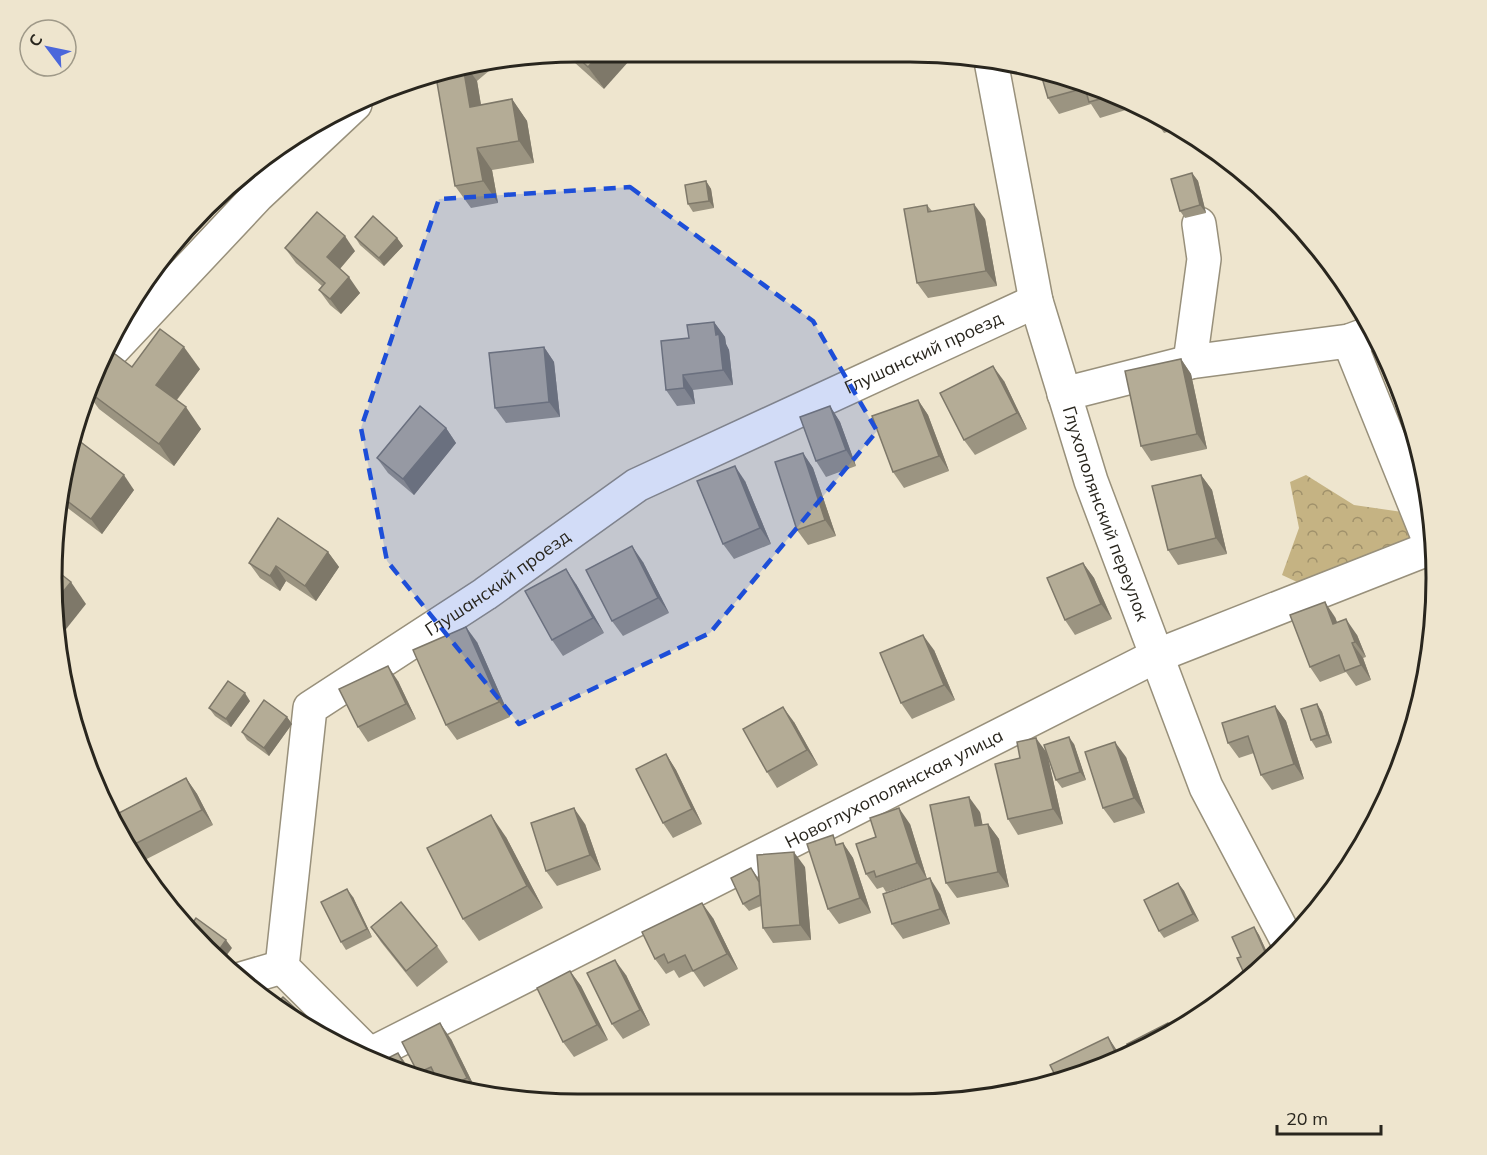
<svg xmlns="http://www.w3.org/2000/svg" width="1487" height="1155" font-family="Mulish,sans-serif">
<style>
.forest{fill:url(#forest-crowns)}
.lines{fill:none;stroke-linecap:round;stroke-linejoin:round}
.minor-casing{stroke:#98907b;stroke-width:36}
.minor{stroke:#fff;stroke-width:33}
.wall{fill:#9b9481}
.shaded-wall{fill:#7e7869}
.building{fill:#b4ac96;stroke:#7e7869;stroke-width:1.5}
.marked{fill:#1d4ed8;fill-opacity:0.2;stroke:#1d4ed8;stroke-width:4.5;stroke-dasharray:12 8;stroke-linejoin:round}
.labels{text-anchor:middle;stroke-width:6;stroke-linejoin:round;paint-order:stroke}
.street-label{font-size:18px;fill:#29261e;stroke:#eee5ce}
.rim{fill:none;stroke:#29261e;stroke-width:3}
</style>
<defs>
<pattern id="forest-crowns" width="20" height="18" patternUnits="userSpaceOnUse" patternTransform="scale(1.5)"><rect width="20" height="18" fill="#c5b383"/><path d="M2 6a3 3 0 1 1 6 0M12 15a3 3 0 1 1 6 0" fill="none" stroke="#a0916b"/></pattern>
</defs>
<rect width="100%" height="100%" fill="#eee5ce"/>
<polygon class="forest" points="1306,475 1354,505 1416,514 1409,548 1308,587 1282,575 1299,528 1290,482"/>
<g class="lines">
<g class="minor-casing">
<g id="minor">
<path id="s1" d="M991,61L1036,301L1091,481L1206,787L1288,942"/>
<polyline points="1349,341 1432,547"/>
<polyline points="102,361 258,195 355,104"/>
<polyline points="1190,362 1204,259 1199,224"/>
<polyline points="1064,394 1190,362 1349,341 1373,332"/>
<polyline points="241,979 282,967"/>
<path id="s2" d="M369,1054L282,967L310,708L485,594L637,485L1036,301"/>
<path id="s3" d="M367,1056L1156,656L1433,547"/>
</g>
</g>
<use href="#minor" class="minor"/>
</g>
<g class="wall">
<polygon points="578,51 604,89 564,53"/>
<polygon points="493,62 496,65 477,81 481,105 512,99 527,121 534,163 492,170 498,203 471,208 455,186 441,69"/>
<polygon points="1078,79 1128,105 1129,109 1100,118 1091,104 1059,114 1048,98"/>
<polygon points="1155,120 1174,130 1164,133"/>
<polygon points="1192,173 1198,181 1206,213 1185,218 1180,211"/>
<polygon points="706,181 711,189 714,208 693,212 688,204"/>
<polygon points="927,205 932,211 985,219 997,286 928,298 917,283"/>
<polygon points="355,237 397,238 403,246 384,266 360,245"/>
<polygon points="285,248 355,251 340,269 360,293 341,314 330,305 319,290 322,286 296,263"/>
<polygon points="714,322 725,337 726,344 729,350 733,385 693,390 695,404 677,406 666,390 689,338"/>
<polygon points="544,347 554,362 560,417 506,423 495,408"/>
<polygon points="1181,359 1191,374 1207,449 1151,461 1141,446"/>
<polygon points="102,362 132,367 200,369 177,400 201,429 174,466 99,409 88,394"/>
<polygon points="1004,381 1027,429 975,455 964,440"/>
<polygon points="918,400 928,415 949,471 904,488 893,472"/>
<polygon points="830,406 840,422 856,466 826,477 816,461"/>
<polygon points="446,428 456,443 414,495 388,473 377,458"/>
<polygon points="68,445 134,490 102,534 61,503"/>
<polygon points="803,453 813,468 836,536 808,545 797,530"/>
<polygon points="1201,475 1212,490 1227,554 1178,565 1168,550"/>
<polygon points="745,481 771,544 734,559 723,544"/>
<polygon points="328,552 339,567 316,601 286,581 280,591 260,578 249,563"/>
<polygon points="643,562 669,613 623,636 612,621"/>
<polygon points="1083,563 1094,578 1112,619 1075,635 1065,620"/>
<polygon points="576,584 604,633 563,656 552,640"/>
<polygon points="1335,617 1337,623 1357,635 1366,657 1363,658 1371,680 1356,686 1346,672 1320,682 1310,667"/>
<polygon points="477,642 510,717 457,740 446,725"/>
<polygon points="934,650 955,700 912,719 901,703"/>
<polygon points="398,681 416,719 368,742 358,727"/>
<polygon points="250,701 231,727 215,716 209,708"/>
<polygon points="1317,704 1322,712 1332,743 1316,748 1311,740"/>
<polygon points="1275,706 1286,721 1304,779 1272,790 1261,775 1254,753 1239,758 1228,743"/>
<polygon points="287,717 292,724 269,756 247,740 242,732"/>
<polygon points="794,722 818,765 777,788 767,772"/>
<polygon points="1074,744 1086,780 1062,788 1056,780 1047,753 1063,824 1018,835 1008,819 1047,753"/>
<polygon points="666,754 676,770 702,824 673,838 663,823"/>
<polygon points="1126,757 1145,813 1114,823 1103,808"/>
<polygon points="186,778 197,794 213,825 137,864 115,815"/>
<polygon points="980,812 982,825 988,824 999,839 1009,887 957,898 946,883"/>
<polygon points="585,824 601,870 557,886 546,871"/>
<polygon points="910,824 927,879 886,892 883,887 877,889 866,874 876,837"/>
<polygon points="506,837 543,908 479,941 463,919"/>
<polygon points="843,843 853,858 871,913 839,924 828,909 839,844"/>
<polygon points="805,867 811,940 773,943 763,928 761,906 749,911 743,904 751,868 759,879"/>
<polygon points="1178,883 1184,891 1199,921 1164,938 1159,931"/>
<polygon points="940,894 950,924 903,939 892,924"/>
<polygon points="353,897 372,937 346,950 341,942"/>
<polygon points="713,918 738,969 704,987 693,971 679,978 674,970 666,974 655,959"/>
<polygon points="371,927 437,946 448,962 417,987 381,942"/>
<polygon points="1254,927 1259,935 1270,959 1247,978 1244,973 1241,957"/>
<polygon points="570,971 581,986 608,1040 574,1057 563,1042"/>
<polygon points="626,975 650,1025 623,1039 612,1024"/>
<polygon points="451,1039 477,1092 422,1079 418,1073"/>
<polygon points="1118,1052 1120,1056 1079,1076"/>
</g>
<g class="shaded-wall">
<polygon points="602,51 638,51 604,89 588,67"/>
<polygon points="463,66 466,66 477,81 485,129 470,107"/>
<polygon points="512,99 527,121 534,163 519,141"/>
<polygon points="477,148 492,170 498,203 483,181"/>
<polygon points="1192,173 1198,181 1206,213 1200,205"/>
<polygon points="706,181 711,189 714,208 709,201"/>
<polygon points="974,204 985,219 997,286 986,271"/>
<polygon points="345,236 355,251 337,272 327,257"/>
<polygon points="397,238 403,246 384,266 379,258"/>
<polygon points="349,277 360,293 341,314 330,299"/>
<polygon points="714,322 725,337 726,344 729,350 733,385 723,370 716,335"/>
<polygon points="184,347 200,369 171,407 156,385"/>
<polygon points="544,347 554,362 560,417 549,402"/>
<polygon points="1181,359 1191,374 1207,449 1197,434"/>
<polygon points="993,366 1004,381 1027,429 1017,413"/>
<polygon points="683,375 693,390 695,404 684,388"/>
<polygon points="918,400 928,415 949,471 939,456"/>
<polygon points="830,406 840,422 856,466 846,450"/>
<polygon points="186,407 201,429 174,466 159,444"/>
<polygon points="446,428 456,443 414,495 403,479"/>
<polygon points="803,453 813,468 836,536 825,520"/>
<polygon points="735,466 745,481 771,544 760,528"/>
<polygon points="124,475 134,490 102,534 91,519"/>
<polygon points="1201,475 1212,490 1227,554 1216,538"/>
<polygon points="632,546 643,562 669,613 658,598"/>
<polygon points="328,552 339,567 316,601 305,586"/>
<polygon points="1083,563 1094,578 1112,619 1101,604"/>
<polygon points="276,566 286,581 280,591 270,576"/>
<polygon points="566,569 576,584 604,633 593,618"/>
<polygon points="71,582 86,604 59,638 54,603"/>
<polygon points="1325,602 1335,617 1344,640 1333,624"/>
<polygon points="1346,619 1357,635 1366,657 1355,642"/>
<polygon points="466,627 477,642 510,717 499,702"/>
<polygon points="923,635 934,650 955,700 944,685"/>
<polygon points="1352,643 1363,658 1371,680 1361,665"/>
<polygon points="388,666 398,681 416,719 406,704"/>
<polygon points="245,693 250,701 231,727 226,719"/>
<polygon points="1317,704 1322,712 1332,743 1327,735"/>
<polygon points="1275,706 1286,721 1304,779 1294,764"/>
<polygon points="783,707 794,722 818,765 807,750"/>
<polygon points="287,717 292,724 269,756 264,748"/>
<polygon points="1069,737 1074,744 1086,780 1080,772"/>
<polygon points="1036,738 1047,753 1063,824 1053,809"/>
<polygon points="1115,742 1126,757 1145,813 1134,798"/>
<polygon points="666,754 676,770 702,824 692,809"/>
<polygon points="186,778 197,794 213,825 202,810"/>
<polygon points="969,797 980,812 986,841 975,826"/>
<polygon points="574,808 585,824 601,870 590,855"/>
<polygon points="899,808 910,824 927,879 917,863"/>
<polygon points="491,815 506,837 543,908 527,886"/>
<polygon points="988,824 999,839 1009,887 998,872"/>
<polygon points="843,843 853,858 871,913 860,898"/>
<polygon points="794,852 805,867 811,940 800,925"/>
<polygon points="930,878 940,894 950,924 940,909"/>
<polygon points="1178,883 1184,891 1199,921 1193,914"/>
<polygon points="347,889 353,897 372,937 367,929"/>
<polygon points="702,903 713,918 738,969 727,954"/>
<polygon points="1254,927 1259,935 1270,959 1269,961"/>
<polygon points="226,940 232,948 221,963 214,957"/>
<polygon points="615,960 626,975 650,1025 640,1010"/>
<polygon points="570,971 581,986 608,1040 597,1025"/>
<polygon points="440,1023 451,1039 477,1092 467,1078"/>
<polygon points="1108,1037 1118,1052 1120,1056 1117,1057 1117,1056"/>
<polygon points="398,1053 404,1061 412,1077 410,1076"/>
</g>
<g class="building">
<polygon points="578,51 602,51 588,67 572,52"/>
<polygon points="463,66 470,107 512,99 519,141 477,148 483,181 455,186 435,71 441,69"/>
<polygon points="1040,71 1078,79 1111,96 1089,102 1085,88 1048,98"/>
<polygon points="1192,173 1200,205 1180,211 1171,179"/>
<polygon points="706,181 709,201 688,204 685,185"/>
<polygon points="974,204 986,271 917,283 904,209 927,205 928,212"/>
<polygon points="317,212 345,236 327,257 349,277 330,299 319,290 325,283 285,248"/>
<polygon points="373,216 397,238 379,258 355,237"/>
<polygon points="714,322 716,335 719,334 723,370 683,375 684,388 666,390 661,341 689,338 687,325"/>
<polygon points="160,329 184,347 156,385 186,407 159,444 89,392 102,362 111,351 132,367"/>
<polygon points="544,347 549,402 495,408 489,353"/>
<polygon points="1181,359 1197,434 1141,446 1125,371"/>
<polygon points="993,366 1017,413 964,440 940,393"/>
<polygon points="918,400 939,456 893,472 872,416"/>
<polygon points="420,406 446,428 403,479 377,458"/>
<polygon points="830,406 846,450 816,461 800,417"/>
<polygon points="74,437 124,475 91,519 62,497 68,445"/>
<polygon points="803,453 825,520 797,530 775,462"/>
<polygon points="735,466 760,528 723,544 697,481"/>
<polygon points="1201,475 1216,538 1168,550 1152,486"/>
<polygon points="278,518 328,552 305,586 276,566 270,576 249,563"/>
<polygon points="632,546 658,598 612,621 586,570"/>
<polygon points="1083,563 1101,604 1065,620 1047,578"/>
<polygon points="52,567 71,582 54,603 51,578"/>
<polygon points="566,569 593,618 552,640 525,591"/>
<polygon points="1325,602 1333,624 1346,619 1355,642 1352,643 1361,665 1345,671 1339,655 1310,667 1290,615"/>
<polygon points="466,627 499,702 446,725 413,650"/>
<polygon points="923,635 944,685 901,703 880,653"/>
<polygon points="388,666 406,704 358,727 339,689"/>
<polygon points="228,681 245,693 226,719 209,708"/>
<polygon points="264,700 287,717 264,748 242,732"/>
<polygon points="1317,704 1327,735 1311,740 1301,709"/>
<polygon points="1275,706 1294,764 1261,775 1248,736 1228,743 1222,723"/>
<polygon points="783,707 807,750 767,772 743,729"/>
<polygon points="1069,737 1080,772 1056,780 1044,745"/>
<polygon points="1036,738 1053,809 1008,819 995,764 1020,758 1017,742"/>
<polygon points="1115,742 1134,798 1103,808 1085,752"/>
<polygon points="666,754 692,809 663,823 636,769"/>
<polygon points="186,778 202,810 129,847 115,815"/>
<polygon points="969,797 975,826 988,824 998,872 946,883 930,805"/>
<polygon points="574,808 590,855 546,871 531,823"/>
<polygon points="899,808 917,863 876,877 874,871 866,874 856,844 876,837 870,818"/>
<polygon points="491,815 527,886 463,919 427,848"/>
<polygon points="833,835 836,845 843,843 860,898 828,909 807,844"/>
<polygon points="794,852 800,925 763,928 757,855"/>
<polygon points="751,868 759,882 760,895 743,904 731,878"/>
<polygon points="930,878 940,909 892,924 883,894"/>
<polygon points="1178,883 1193,914 1159,931 1144,900"/>
<polygon points="347,889 367,929 341,942 321,902"/>
<polygon points="401,902 437,946 406,971 371,927"/>
<polygon points="702,903 727,954 693,971 685,955 668,963 664,954 655,959 642,932"/>
<polygon points="196,918 226,940 214,957 205,950 188,929"/>
<polygon points="1254,927 1269,961 1244,973 1237,958 1241,957 1232,937"/>
<polygon points="615,960 640,1010 612,1024 587,973"/>
<polygon points="570,971 597,1025 563,1042 537,988"/>
<polygon points="1238,986 1207,1011 1202,1003"/>
<polygon points="283,997 324,1035 285,1015 274,1006"/>
<polygon points="440,1023 467,1078 451,1086 439,1083 431,1067 418,1073 402,1042"/>
<polygon points="1168,1023 1172,1030 1131,1051 1127,1044"/>
<polygon points="1108,1037 1117,1056 1091,1068 1092,1070 1079,1076 1058,1081 1050,1065"/>
<polygon points="398,1053 410,1076 380,1062"/>
<polygon points="942,1093 945,1100 928,1100"/>
</g>
<path class="marked" d="M630,187L813,321L877,431L710,633L519,724L387,561L361,428L439,199Z"/>
<g class="labels">
<g class="street-label">
<text dy="6" stroke="none"><textPath href="#s2" startOffset="1095">Глушанский проезд</textPath></text>
<text dy="6" stroke="none"><textPath href="#s1" startOffset="468">Глухополянский переулок</textPath></text>
<text dy="6" stroke="none"><textPath href="#s2" startOffset="609">Глушанский проезд</textPath></text>
<text dy="6" stroke="none"><textPath href="#s3" startOffset="591">Новоглухополянская улица</textPath></text>
</g>
</g>
<path d="M0 0H1487V1155H0ZM578 62H910A516 516 0 0 1 1426 578V578A516 516 0 0 1 910 1094H578A516 516 0 0 1 62 578V578A516 516 0 0 1 578 62Z" fill="#eee5ce" fill-rule="evenodd"/>
<path class="rim" d="M578 62H910A516 516 0 0 1 1426 578V578A516 516 0 0 1 910 1094H578A516 516 0 0 1 62 578V578A516 516 0 0 1 578 62Z"/>
<g transform="translate(48 48) rotate(302)"><circle r="28" fill="#eee5ce" stroke="#9f9988" stroke-width="1.5"/>
<path d="M0-4.5L10 22L0 15L-10 22Z" fill="#4b67db"/>
<text y="-9" font-size="16" font-weight="bold" text-anchor="middle" fill="#29261e">С</text>
</g>
<path d="M1277 1125v9h104v-9" fill="none" stroke="#29261e" stroke-width="3"/>
<text x="1286" y="1125" font-size="18" fill="#29261e" stroke="#eee5ce" stroke-width="4.5" paint-order="stroke">20 m</text>
</svg>
